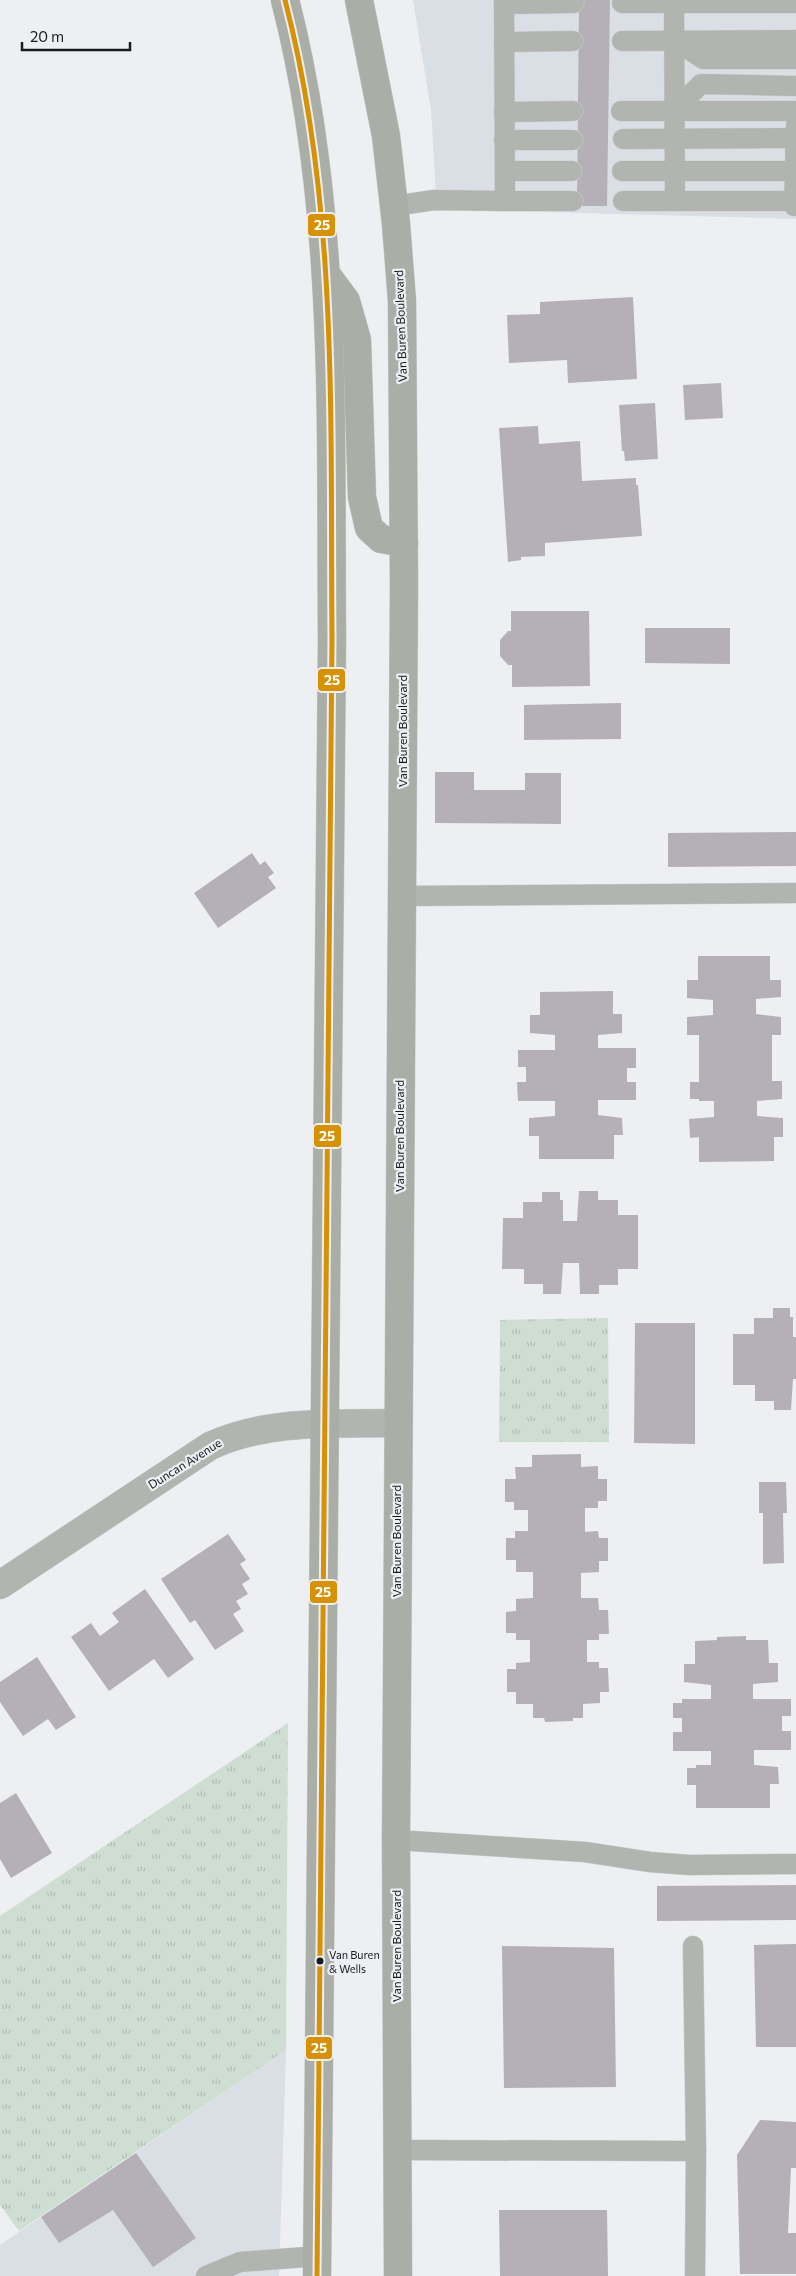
<svg xmlns="http://www.w3.org/2000/svg" width="796" height="2276" font-family="Commissioner,sans-serif">
<style>
.built{fill:#dadee5}
.grass{fill:url(#grass-tufts)}
.building{fill:#b5b0b8}
.lines{fill:none;stroke-linecap:round;stroke-linejoin:round}
.service-casing{stroke:#cccdcf;stroke-width:21}
.minor-casing{stroke:#cccdcf;stroke-width:29}
.primary-casing{stroke:#cccdcf;stroke-width:29}
.service{stroke:#b2b4af;stroke-width:20}
.minor{stroke:#b2b4af;stroke-width:28}
.primary{stroke:#abada7;stroke-width:28}
.bus-1-casing{stroke:#eceff3;stroke-width:9}
.bus-1{stroke:#d69104;stroke-width:5}
.bus-dot{fill:#191a1b;stroke:#eceff3;stroke-width:2}
.labels{text-anchor:middle;stroke-width:4.5;stroke-linejoin:round;paint-order:stroke}
.bus-label{font-size:11px;fill:#191a1b;stroke:#eceff3;text-anchor:start}
.street-label{font-size:12px;fill:#191a1b;stroke:#eceff3}
.line-badge{stroke:#eceff3;stroke-width:2}
.badge-label{font-size:14px;text-anchor:middle;font-weight:bold;fill:#fff}
</style>
<defs>
<pattern id="grass-tufts" width="24" height="20" patternUnits="userSpaceOnUse" patternTransform="scale(1.25)"><rect width="24" height="20" fill="#cfded3"/><path d="M3 7l-1-3M5 7V3M7 7l1-3M15 17l-1-3M17 17v-4M19 17l1-3" fill="none" stroke="#b1beb5"/></pattern>
</defs>
<rect width="100%" height="100%" fill="#edeff2"/>
<g class="built">
<polygon points="413,0 796,0 796,219 437,209 431,110"/>
<polygon points="286,2050 279,2276 0,2276 0,2245"/>
</g>
<g class="grass">
<polygon points="608,1318 609,1442 499,1442 500,1320"/>
<polygon points="288,1723 286,2050 19,2231 0,2205 0,1916"/>
</g>
<g class="building">
<polygon points="579,0 610,0 607,206 577,206"/>
<polygon points="633,297 637,379 568,383 567,360 509,363 507,315 540,314 540,302"/>
<polygon points="721,383 723,418 685,420 683,385"/>
<polygon points="655,403 658,459 625,461 624,451 622,451 619,405"/>
<polygon points="538,426 539,444 580,441 582,481 636,478 636,485 638,485 642,536 545,543 545,556 521,557 521,560 508,562 499,428"/>
<polygon points="511,611 589,611 590,686 512,687 512,665 508,665 500,656 500,640 508,631 511,631"/>
<polygon points="645,628 730,628 730,664 645,663"/>
<polygon points="621,703 621,739 524,740 524,705"/>
<polygon points="435,772 474,772 474,790 525,790 525,773 561,773 561,824 435,823"/>
<polygon points="796,832 796,866 668,867 668,833"/>
<polygon points="252,853 260,865 265,861 274,873 268,877 276,888 218,928 194,893"/>
<polygon points="698,956 770,956 770,980 781,980 781,997 756,999 756,1014 781,1017 781,1035 772,1035 772,1081 782,1081 782,1099 757,1101 757,1116 783,1118 783,1137 774,1137 774,1161 699,1162 699,1137 690,1138 689,1119 714,1117 714,1101 699,1101 699,1099 690,1099 690,1082 699,1082 699,1035 687,1035 687,1017 713,1015 713,1000 687,998 687,980 698,980"/>
<polygon points="613,991 613,1014 622,1014 622,1033 598,1035 598,1048 636,1048 636,1068 627,1068 627,1082 636,1082 636,1100 598,1100 598,1115 622,1118 623,1135 614,1135 614,1159 539,1159 539,1136 529,1136 529,1118 555,1116 555,1101 518,1101 517,1082 526,1082 526,1067 518,1067 518,1050 555,1050 555,1035 530,1033 530,1015 540,1015 540,992"/>
<polygon points="579,1191 598,1191 598,1200 618,1200 618,1215 638,1215 638,1269 618,1269 618,1285 599,1285 599,1294 580,1294 579,1263 563,1263 561,1294 543,1294 543,1284 524,1284 524,1269 502,1269 503,1218 523,1218 523,1202 542,1202 542,1192 560,1192 560,1200 563,1200 563,1221 577,1221"/>
<polygon points="773,1308 790,1308 790,1317 793,1317 793,1337 796,1337 796,1379 793,1379 791,1410 774,1410 774,1401 755,1401 755,1385 733,1385 733,1334 754,1334 754,1318 773,1318"/>
<polygon points="635,1323 695,1323 695,1444 634,1443"/>
<polygon points="581,1454 581,1467 598,1466 598,1479 607,1479 607,1501 598,1501 598,1508 585,1508 585,1532 598,1531 599,1538 608,1538 608,1561 599,1561 599,1572 581,1573 581,1598 598,1598 599,1610 608,1610 609,1634 599,1634 599,1640 587,1640 587,1662 599,1662 599,1668 608,1668 609,1692 600,1692 600,1703 583,1704 583,1718 573,1718 573,1721 545,1722 544,1718 533,1718 533,1704 516,1704 516,1692 507,1692 507,1669 516,1669 516,1663 530,1662 530,1640 516,1640 516,1633 506,1633 506,1612 516,1611 516,1599 533,1598 533,1572 516,1572 516,1560 506,1560 506,1538 515,1538 515,1531 528,1531 528,1510 514,1510 514,1502 505,1502 505,1479 516,1479 515,1467 532,1467 532,1455"/>
<polygon points="759,1482 786,1482 787,1513 783,1513 784,1563 763,1564 763,1513 759,1513"/>
<polygon points="228,1534 246,1560 240,1564 250,1579 242,1584 248,1594 236,1601 241,1609 233,1614 244,1631 215,1650 195,1620 190,1623 161,1579"/>
<polygon points="145,1589 194,1659 168,1678 154,1659 109,1691 71,1637 91,1623 100,1636 119,1622 112,1613"/>
<polygon points="746,1636 746,1640 768,1640 769,1663 778,1663 778,1682 753,1684 753,1699 791,1699 791,1716 782,1716 782,1731 791,1731 791,1750 754,1750 754,1765 778,1767 779,1784 770,1784 770,1808 696,1808 696,1785 687,1785 687,1768 696,1768 696,1765 711,1765 711,1751 673,1751 673,1732 682,1732 682,1718 673,1718 673,1703 682,1703 682,1699 711,1699 711,1685 684,1682 684,1664 695,1664 695,1641 717,1640 717,1637"/>
<polygon points="37,1657 76,1717 56,1730 48,1719 23,1736 0,1702 0,1682"/>
<polygon points="16,1793 52,1853 11,1878 0,1859 0,1803"/>
<polygon points="796,1885 796,1920 657,1921 657,1886"/>
<polygon points="796,1944 796,2047 756,2047 754,1945"/>
<polygon points="502,1946 614,1948 616,2087 504,2088"/>
<polygon points="760,2120 796,2122 796,2168 791,2168 788,2233 796,2233 796,2274 740,2274 737,2155"/>
<polygon points="136,2153 196,2238 153,2267 113,2210 59,2243 41,2217"/>
<polygon points="499,2210 607,2210 608,2276 500,2276"/>
</g>
<g class="lines">
<g class="service-casing">
<g id="service">
<polyline points="674,0 675,201"/>
<polyline points="622,3 796,3"/>
<polyline points="504,4 574,3"/>
<polyline points="674,40 703,59 796,59"/>
<polyline points="622,41 796,40"/>
<polyline points="504,42 573,41"/>
<polyline points="621,111 796,111"/>
<polyline points="674,111 701,84 796,86"/>
<polyline points="504,112 573,111"/>
<polyline points="623,139 795,138"/>
<polyline points="504,140 573,140"/>
<polyline points="505,171 572,171"/>
<polyline points="622,171 794,171"/>
<polyline points="505,201 573,201"/>
<polyline points="623,201 794,201"/>
<polyline points="394,206 434,200 505,201 504,0"/>
<polyline points="794,206 796,125"/>
<polyline points="402,896 796,893"/>
<polyline points="396,1840 585,1852 650,1862 689,1865 796,1864"/>
<polyline points="693,1946 696,2151"/>
<polyline points="398,2150 696,2151 695,2276"/>
<polyline points="206,2276 240,2262 318,2256"/>
</g>
</g>
<g class="minor-casing">
<path id="minor" d="M0,1585L210,1446C268,1419 335,1424 398,1423"/>
</g>
<g class="primary-casing">
<g id="primary">
<path d="M285,0C339,208 330,426 332,638L317,2276"/>
<polyline points="359,0 386,136 396,224 402,301 404,584 396,1840 398,2276"/>
<polyline points="326,274 346,301 357,340 362,497 369,528 381,539 404,543"/>
</g>
</g>
<use href="#service" class="service"/>
<use href="#minor" class="minor"/>
<use href="#primary" class="primary"/>
<g class="bus-1-casing">
<path id="bus-1" d="M285,0C339,208 330,426 332,638L317,2276"/>
</g>
<use href="#bus-1" class="bus-1"/>
</g>
<circle class="bus-dot" cx="320" cy="1961" r="4.5"/>
<g class="labels">
<g class="bus-label">
<text x="329" y="1959">Van Buren<tspan x="329" dy="14">&amp; Wells</tspan></text>
</g>
<g class="street-label">
<text transform="translate(401 326) rotate(-92)" y="4">Van Buren Boulevard</text>
<text transform="translate(403 731) rotate(-90)" y="4">Van Buren Boulevard</text>
<text transform="translate(400 1136) rotate(-90)" y="4">Van Buren Boulevard</text>
<text transform="translate(185 1464) rotate(-32)" y="4">Duncan Avenue</text>
<text transform="translate(397 1541) rotate(-90)" y="4">Van Buren Boulevard</text>
<text transform="translate(397 1946) rotate(-90)" y="4">Van Buren Boulevard</text>
</g>
</g>
<g class="line-badge">
<rect x="307" y="213" width="29" height="24" rx="5" fill="#d69104"/>
<rect x="317" y="668" width="29" height="24" rx="5" fill="#d69104"/>
<rect x="313" y="1124" width="29" height="24" rx="5" fill="#d69104"/>
<rect x="309" y="1580" width="29" height="24" rx="5" fill="#d69104"/>
<rect x="305" y="2036" width="28" height="24" rx="5" fill="#d69104"/>
</g>
<g class="badge-label">
<text x="322" y="230">25</text>
<text x="332" y="685">25</text>
<text x="327" y="1141">25</text>
<text x="323" y="1597">25</text>
<text x="319" y="2053">25</text>
</g>
<path d="M22 42v8h108v-8" fill="none" stroke="#191a1b" stroke-width="2.5"/>
<text x="30" y="42" font-size="15" fill="#191a1b" stroke="#eceff3" stroke-width="4" paint-order="stroke">20 m</text>
</svg>
